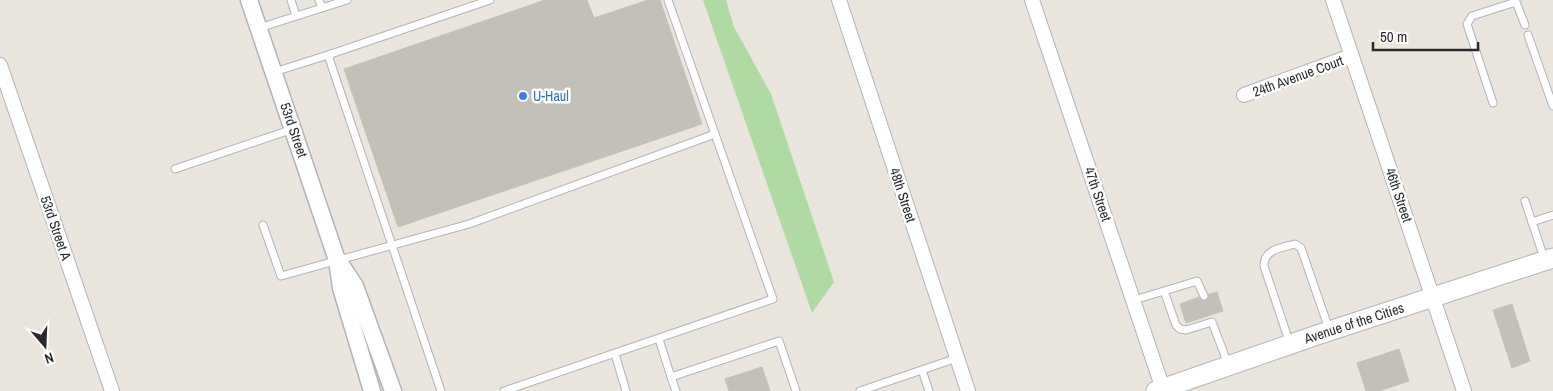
<svg xmlns="http://www.w3.org/2000/svg" width="1553" height="391" font-family="'Archivo Narrow',sans-serif">
<style>
.green{fill:#afdaa1}
.building{fill:#c3c0b9;stroke:#c5c2b7}
.lines{fill:none;stroke-linecap:round;stroke-linejoin:round}
.service-casing{stroke:#b1b2bc;stroke-width:9}
.minor-casing{stroke:#b1b2bc;stroke-width:16}
.tertiary-casing{stroke:#b1b2bc;stroke-width:19}
.secondary-casing{stroke:#b1b2bc;stroke-width:21}
.service{stroke:#fff;stroke-width:7}
.minor{stroke:#fff;stroke-width:14}
.tertiary{stroke:#fff;stroke-width:16}
.secondary{stroke:#fff;stroke-width:19}
.shop-dot{fill:#3f7fe0;stroke:#fff;stroke-width:2}
.labels{text-anchor:middle;stroke-width:5;stroke-linejoin:round;paint-order:stroke}
.street-label{font-size:14px;fill:#2a2a2a;stroke:#fff}
.shop-label{font-size:14px;fill:#366cbe;stroke:#fff;text-anchor:start}
</style>
<rect width="100%" height="100%" fill="#eae6de"/>
<polygon class="green" points="703,0 726,0 734,27 771,94 834,282 812,313"/>
<g class="building">
<polygon points="545,0 587,0 594,18 648,0 660,0 702,124 398,227 344,69"/>
<polygon points="1217,292 1223,311 1186,323 1180,304 1199,297 1206,301 1209,294"/>
<polygon points="1512,304 1530,361 1512,368 1493,310"/>
<polygon points="1399,349 1409,381 1379,391 1366,391 1357,363"/>
<polygon points="762,367 770,391 729,391 725,379"/>
</g>
<g class="lines">
<g class="service-casing">
<g id="service">
<polyline points="291,0 296,16"/>
<polyline points="319,0 322,8"/>
<polyline points="668,0 715,134"/>
<polyline points="259,28 347,0"/>
<polyline points="1528,35 1553,106"/>
<polyline points="274,72 328,55"/>
<polyline points="1493,103 1467,24 1472,16 1516,2 1525,25"/>
<polyline points="175,169 293,129"/>
<polyline points="1525,201 1545,261"/>
<polyline points="1532,222 1553,215"/>
<polyline points="263,225 281,276 469,224 715,134 773,299 504,391"/>
<polyline points="1164,291 1197,281 1204,296"/>
<polyline points="1134,300 1164,291 1176,325 1180,329 1186,330 1212,322 1228,364"/>
<polyline points="659,339 671,377 779,341 796,391"/>
<path d="M1290,344L1264,266C1264,249 1281,248 1295,244L1301,248L1329,329"/>
<polyline points="615,354 626,391"/>
<polyline points="922,370 929,391"/>
<polyline points="671,377 676,391"/>
<polyline points="441,391 328,55 490,0"/>
<polyline points="860,391 957,358"/>
</g>
</g>
<g class="minor-casing">
<g id="minor">
<polyline points="839,0 968,391"/>
<polyline points="1032,0 1163,389"/>
<polyline points="1333,0 1464,391"/>
<polyline points="0,65 112,391"/>
<polyline points="1244,95 1351,56"/>
</g>
</g>
<g class="tertiary-casing">
<g id="tertiary">
<polyline points="249,0 337,260 341,288 372,391"/>
<polyline points="339,262 355,286 393,391"/>
</g>
</g>
<g class="secondary-casing">
<polyline id="secondary" points="1156,391 1317,335 1553,258"/>
</g>
<use href="#service" class="service"/>
<use href="#minor" class="minor"/>
<use href="#tertiary" class="tertiary"/>
<use href="#secondary" class="secondary"/>
</g>
<circle class="shop-dot" cx="523" cy="96" r="5"/>
<g class="labels">
<g class="street-label">
<text transform="translate(1298 76) rotate(-20)" y="5">24th Avenue Court</text>
<text transform="translate(294 130) rotate(71)" y="5">53rd Street</text>
<text transform="translate(1098 194) rotate(71)" y="5">47th Street</text>
<text transform="translate(903 195) rotate(72)" y="5">48th Street</text>
<text transform="translate(1399 195) rotate(71)" y="5">46th Street</text>
<text transform="translate(56 228) rotate(71)" y="5">53rd Street A</text>
<text transform="translate(1354 323) rotate(-18)" y="5">Avenue of the Cities</text>
</g>
<g class="shop-label">
<text x="533" y="101">U-Haul</text>
</g>
</g>
<g transform="translate(45 346) rotate(161)" stroke="#ffffff" stroke-width="4" paint-order="stroke">
<path d="M0-4L9 19L0 12L-9 19Z" fill="#2a2a2a"/>
<text y="-8" font-size="14" font-weight="bold" text-anchor="middle" fill="#2a2a2a">N</text>
</g>
<path d="M1373 42v8h105v-8" fill="none" stroke="#2a2a2a" stroke-width="2.5"/>
<text x="1380" y="42" font-size="15" fill="#2a2a2a" stroke="#ffffff" stroke-width="4" paint-order="stroke">50 m</text>
</svg>
